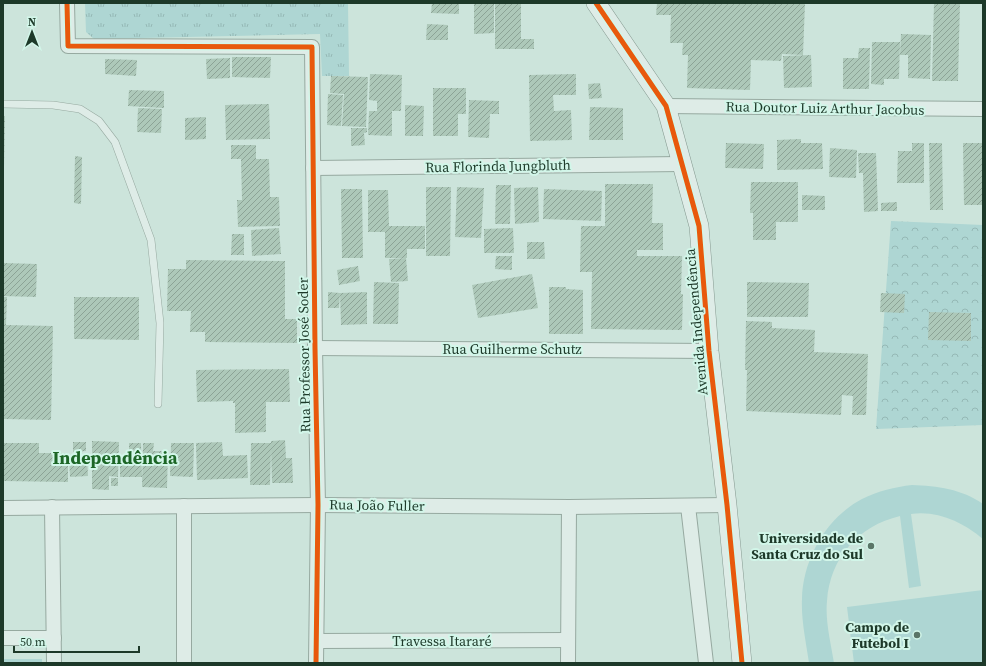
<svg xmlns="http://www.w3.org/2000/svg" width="986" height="666" font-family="'Source Serif 4',serif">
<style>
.grass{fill:url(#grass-tufts)}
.forest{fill:url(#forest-crowns)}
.pitch{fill:#aed6d3}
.building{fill:url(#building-hatch)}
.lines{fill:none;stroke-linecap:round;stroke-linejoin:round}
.service-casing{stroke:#96a9a0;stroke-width:8}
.minor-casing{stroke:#96a9a0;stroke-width:16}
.secondary-casing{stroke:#859990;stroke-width:20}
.service{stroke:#deece7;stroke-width:7}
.minor{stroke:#deece7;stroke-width:14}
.secondary{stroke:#deece7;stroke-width:19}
.cycleway-casing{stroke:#d2f6e9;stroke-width:8}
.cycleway{stroke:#e8590c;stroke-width:5}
.poi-dot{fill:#5a7567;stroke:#d2f6e9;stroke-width:1.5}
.labels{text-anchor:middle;stroke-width:4;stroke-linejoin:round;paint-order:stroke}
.street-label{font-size:14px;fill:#1d3929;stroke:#d2f6e9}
.poi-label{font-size:14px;font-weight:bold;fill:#1d3929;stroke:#d2f6e9;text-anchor:end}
.district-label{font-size:18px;font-weight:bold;fill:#1c6626;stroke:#d2f6e9}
</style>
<defs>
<pattern id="grass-tufts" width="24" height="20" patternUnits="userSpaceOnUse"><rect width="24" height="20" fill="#aed6d3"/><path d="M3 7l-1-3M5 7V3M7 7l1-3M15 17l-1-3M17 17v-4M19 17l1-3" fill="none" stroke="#95b8b5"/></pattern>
<pattern id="forest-crowns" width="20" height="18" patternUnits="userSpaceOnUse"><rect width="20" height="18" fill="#aed6d3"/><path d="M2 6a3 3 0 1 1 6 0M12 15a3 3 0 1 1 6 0" fill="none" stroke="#95b8b5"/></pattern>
<pattern id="building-hatch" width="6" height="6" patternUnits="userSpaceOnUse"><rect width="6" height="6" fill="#adc8b9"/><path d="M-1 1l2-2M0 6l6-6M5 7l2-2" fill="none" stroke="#8ca396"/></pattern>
</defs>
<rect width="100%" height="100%" fill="#cce4db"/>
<g class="grass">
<polygon points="85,3 348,3 349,76 322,76 320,34 94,39 86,32"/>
<rect x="3" y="659" width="39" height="4"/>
</g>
<polygon class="forest" points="891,221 983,225 983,425 876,429"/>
<g class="pitch">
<path d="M912,485C937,486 962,489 983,504V539C964,523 938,510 911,514L921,586L909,588L900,516C858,526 830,558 827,601C825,621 831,644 834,663H809C806,642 801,620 802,599C803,559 826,518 862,499C878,491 895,487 912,485Z"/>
<polygon points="983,590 983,663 854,663 847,607"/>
</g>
<g class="building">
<polygon points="432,3 459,3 459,14 431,13"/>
<polygon points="474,3 494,3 494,33 474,34"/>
<polygon points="495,3 521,3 521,39 534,39 534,49 495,49"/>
<polygon points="657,3 805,3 803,55 782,54 781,61 751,60 750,90 687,88 688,55 682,55 683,43 670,43 671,15 656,15"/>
<polygon points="934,3 960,3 958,81 932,81"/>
<polygon points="427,24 448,25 448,40 426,40"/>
<polygon points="901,34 931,35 930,79 908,78 908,55 900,55"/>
<polygon points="872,42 900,42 899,79 884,79 884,85 871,84"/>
<polygon points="859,48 870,48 869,89 843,89 843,58 858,58"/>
<polygon points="811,55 812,87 784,88 783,56"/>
<polygon points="232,57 271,57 270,78 232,77"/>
<polygon points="230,58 230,78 207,79 206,59"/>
<polygon points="105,59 137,60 136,76 105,74"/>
<polygon points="370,74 402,75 401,111 392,111 392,136 368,135 369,111 377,111 377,101 369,100"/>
<polygon points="576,74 576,95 553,95 554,111 571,110 572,140 530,141 529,75"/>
<polygon points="331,76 368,77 366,127 342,126 344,94 330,93"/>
<polygon points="600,83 602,98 589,99 588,84"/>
<polygon points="433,88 466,88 466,114 458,114 458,136 433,136"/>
<polygon points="129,90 164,91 164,108 128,106"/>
<polygon points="328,94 343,95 341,126 327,125"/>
<polygon points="469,100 499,101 499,114 490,114 489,138 468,137"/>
<polygon points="269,104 270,139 226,140 225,105"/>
<polygon points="405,105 424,106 423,136 405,136"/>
<polygon points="590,107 623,108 623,140 589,140"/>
<polygon points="138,108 162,109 161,133 137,132"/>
<polygon points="3,116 5,116 4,167 3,167"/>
<polygon points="206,117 206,139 185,140 185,118"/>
<polygon points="351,128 367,128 367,132 364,133 365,145 351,146"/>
<polygon points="801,139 801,143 822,143 823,169 777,170 777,140"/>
<polygon points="726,143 764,144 763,169 725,168"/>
<polygon points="912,143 924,143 924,183 897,183 898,151 912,151"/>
<polygon points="929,143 942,143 943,210 930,210"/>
<polygon points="963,143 983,143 983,205 964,205"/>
<polygon points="231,145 256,145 256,159 269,159 270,197 279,197 280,226 238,227 237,200 242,200 241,159 231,159"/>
<polygon points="830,148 857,150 856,178 829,177"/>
<polygon points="858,153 876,153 878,211 864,212 863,173 859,173"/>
<polygon points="75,156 82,157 81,204 74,203"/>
<polygon points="751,182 798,182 798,222 776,222 776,240 753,240 753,213 750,213"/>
<polygon points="605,184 653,184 652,223 663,223 663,250 637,250 637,256 682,256 681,294 683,294 682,330 591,329 592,272 580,272 581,226 605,226"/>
<polygon points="496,185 511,185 510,224 495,224"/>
<polygon points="426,187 451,187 450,256 426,256"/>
<polygon points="457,187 484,188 481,238 455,237"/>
<polygon points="538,187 539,222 515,224 514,188"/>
<polygon points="341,189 362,189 363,258 342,258"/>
<polygon points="544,189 602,191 601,221 543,219"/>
<polygon points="368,190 388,190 389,226 425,226 425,249 407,249 407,258 385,258 385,232 368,232"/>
<polygon points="802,195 825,196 825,210 802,210"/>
<polygon points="897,202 897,211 881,211 881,203"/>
<polygon points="279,228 281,254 252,256 251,230"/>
<polygon points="513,228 514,253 484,253 484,229"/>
<polygon points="232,234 244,234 244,255 231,255"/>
<polygon points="527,242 544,242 545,259 527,259"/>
<polygon points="496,256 512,256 512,270 495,269"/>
<polygon points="406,258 408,281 391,282 389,259"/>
<polygon points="186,260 285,261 285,319 297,319 297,343 205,342 205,332 190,332 191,311 167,311 168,269 186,269"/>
<polygon points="3,263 37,264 36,297 3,296"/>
<polygon points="358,266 360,281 339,285 337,270"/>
<polygon points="532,274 538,308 478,318 472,285"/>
<polygon points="374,282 399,283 398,324 373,324"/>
<polygon points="747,282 809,283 808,317 747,317"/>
<polygon points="549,287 566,287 566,289 583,290 583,334 549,334"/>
<polygon points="328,292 340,293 339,308 328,308"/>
<polygon points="367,292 367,324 341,325 340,293"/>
<polygon points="881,293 905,294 904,313 880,312"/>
<polygon points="3,297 7,297 6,325 53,326 51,420 3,419"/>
<polygon points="74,297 139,297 139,340 74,339"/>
<polygon points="929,312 971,313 971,341 928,340"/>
<polygon points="746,321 772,322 772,328 815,330 814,352 868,354 866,415 852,415 853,396 842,395 841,415 746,411 747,370 745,370"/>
<polygon points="289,369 290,402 266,402 266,432 235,433 235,403 233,403 233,401 197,402 196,370"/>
<polygon points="285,440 286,458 292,458 293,483 272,483 271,449 270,485 250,485 251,443 271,443 271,441"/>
<polygon points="92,441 119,442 118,477 109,476 109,490 92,489"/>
<polygon points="73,442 86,442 86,451 73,452"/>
<polygon points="222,442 223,456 247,455 248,478 197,480 196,443"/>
<polygon points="3,443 39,443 39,453 68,453 68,482 3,481"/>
<polygon points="129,443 141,443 142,477 120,477 120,458 129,458"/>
<polygon points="143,443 154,443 153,451 168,451 167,488 142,487"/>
<polygon points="171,443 194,443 193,477 170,476"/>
<polygon points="87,456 88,476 70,477 69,457"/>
<rect x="111" y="478" width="7" height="8"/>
</g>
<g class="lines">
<g class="service-casing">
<polyline id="service" points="3,104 53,105 80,109 99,121 115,142 151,240 160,323 158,404"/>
</g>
<g class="minor-casing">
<g id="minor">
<polyline points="67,3 68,46 312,47 315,348 318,505 316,663"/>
<polyline points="666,106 983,109"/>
<polyline points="313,168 682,164"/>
<polyline points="315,348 709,351"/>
<polyline points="184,506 184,663"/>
<polyline points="688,506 706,663"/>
<polyline points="52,507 54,663"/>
<polyline points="3,508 318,505 569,507 727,505"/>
<polyline points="3,638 54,638"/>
<polyline points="317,641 568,640"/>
<polyline points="568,663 569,507"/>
</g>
</g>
<g class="secondary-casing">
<polyline id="secondary" points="596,3 666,106 699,226 709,351 727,505 742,663"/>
</g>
<use href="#service" class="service"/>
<use href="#minor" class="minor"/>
<use href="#secondary" class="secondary"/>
<g class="cycleway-casing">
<g id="cycleway">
<polyline points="67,3 68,46 312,47 315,348 318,505 316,663"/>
<polyline points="596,3 666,106 699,226 709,351 727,505 742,663"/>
</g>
</g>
<use href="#cycleway" class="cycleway"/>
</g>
<g class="poi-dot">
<circle cx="871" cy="546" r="4"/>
<circle cx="917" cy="635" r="4"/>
</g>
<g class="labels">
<g class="street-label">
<text transform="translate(825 108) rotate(1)" y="5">Rua Doutor Luiz Arthur Jacobus</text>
<text transform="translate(498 166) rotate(-1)" y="5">Rua Florinda Jungbluth</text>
<text transform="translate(696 322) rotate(-95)" y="5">Avenida Independência</text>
<text x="512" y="354">Rua Guilherme Schutz</text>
<text transform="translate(304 355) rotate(-91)" y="5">Rua Professor José Soder</text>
<text transform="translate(377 505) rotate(1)" y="5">Rua João Fuller</text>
<text x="442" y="646">Travessa Itararé</text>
</g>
<g class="poi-label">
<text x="863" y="543">Universidade de<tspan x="863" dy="16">Santa Cruz do Sul</tspan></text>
<text x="909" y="632">Campo de<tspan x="909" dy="16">Futebol I</tspan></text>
</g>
<g class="district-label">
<text x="115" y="464">Independência</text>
</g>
</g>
<rect width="986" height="666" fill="none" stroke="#1d3929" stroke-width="8"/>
<g transform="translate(32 32)" stroke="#d2f6e9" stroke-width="3" paint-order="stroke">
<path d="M0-3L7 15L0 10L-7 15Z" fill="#1d3929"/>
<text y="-6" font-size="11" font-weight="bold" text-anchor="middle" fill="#1d3929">N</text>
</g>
<path d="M14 646v6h125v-6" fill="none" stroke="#1d3929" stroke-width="2"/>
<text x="20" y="646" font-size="12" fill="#1d3929" stroke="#d2f6e9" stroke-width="3" paint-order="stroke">50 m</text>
</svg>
